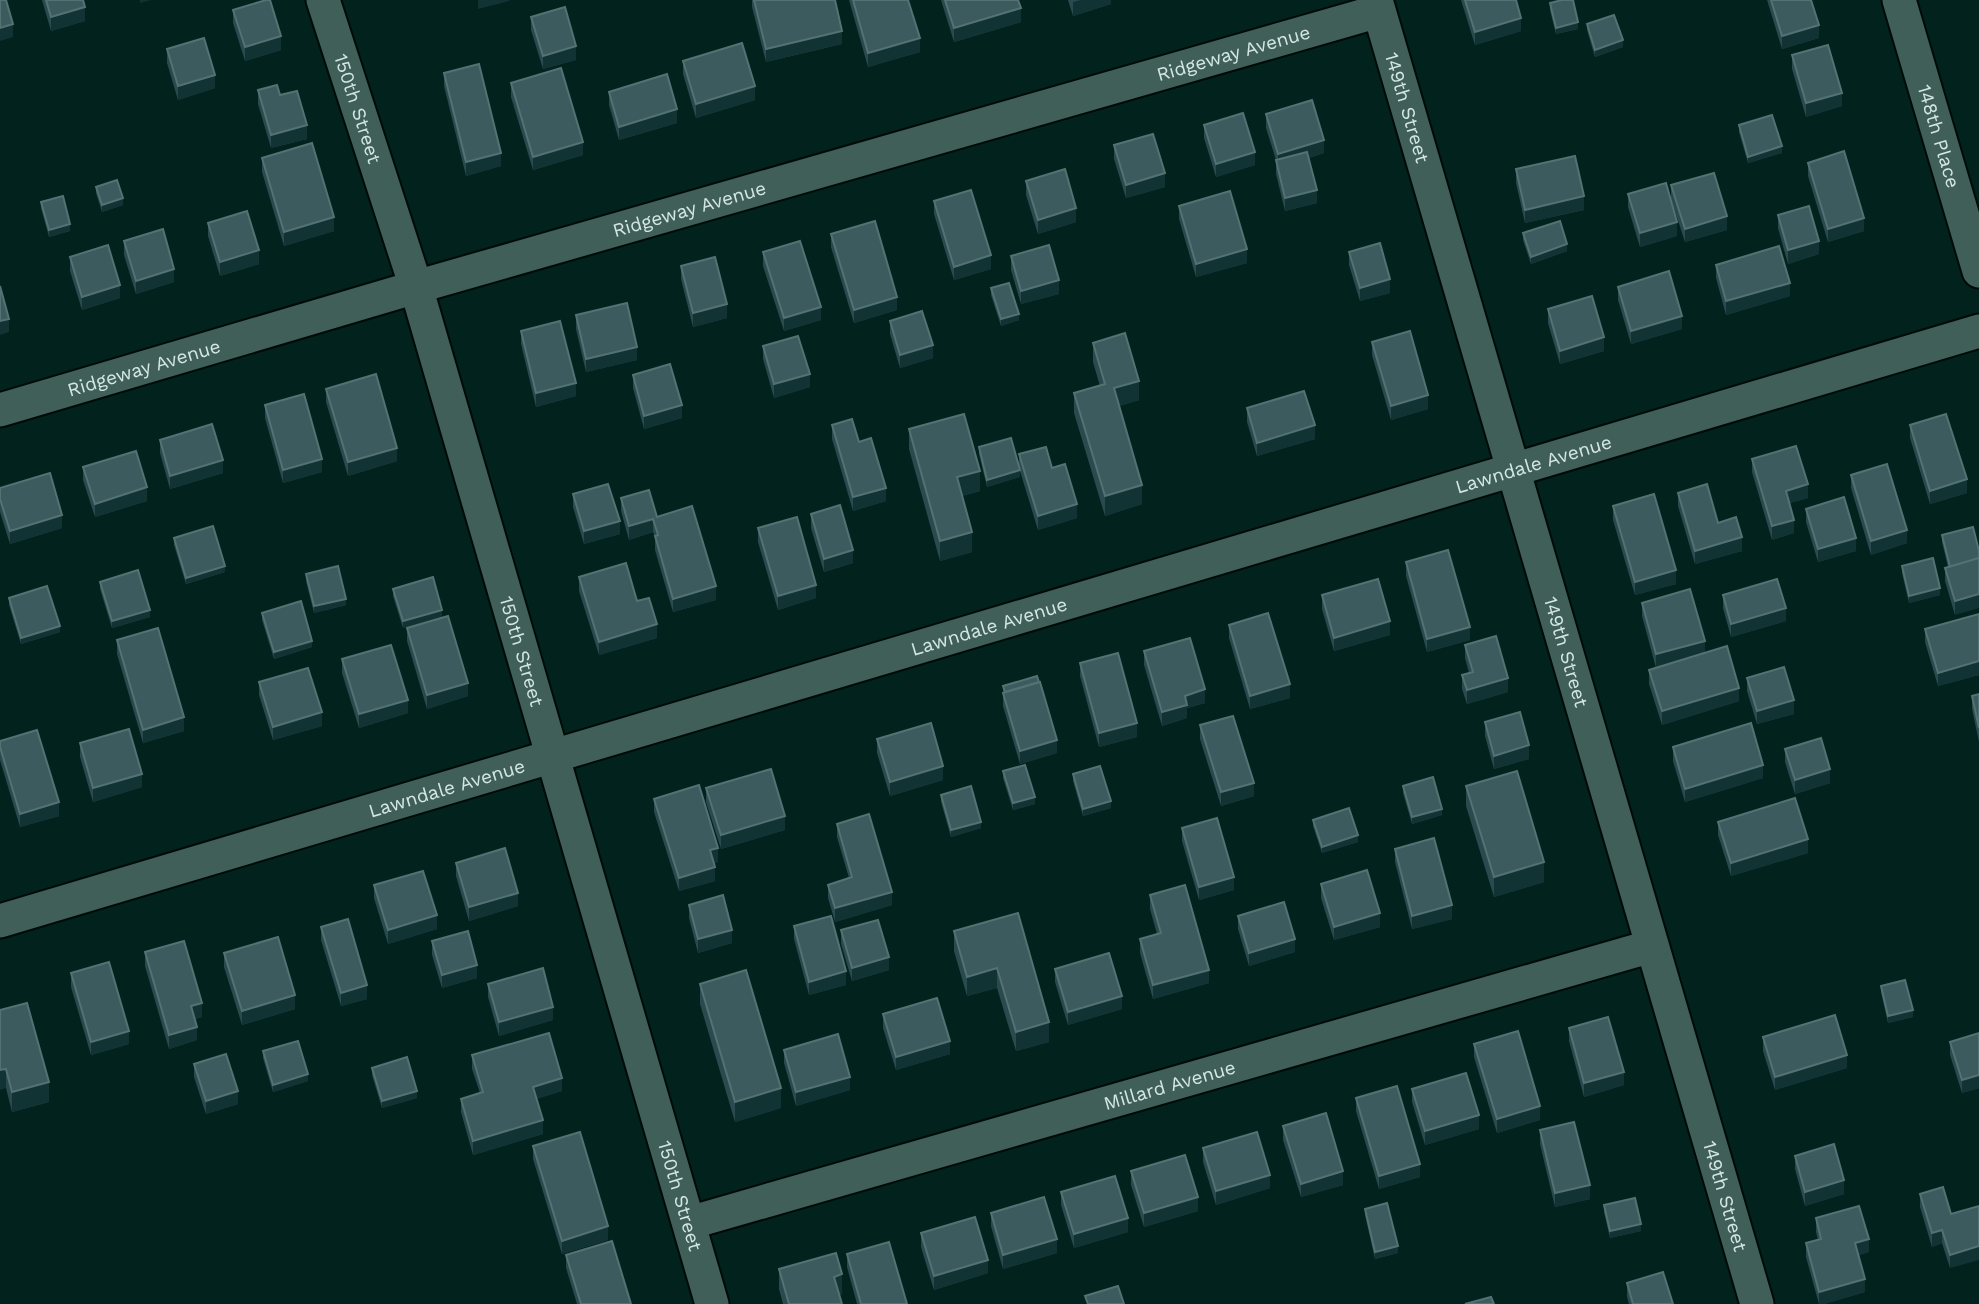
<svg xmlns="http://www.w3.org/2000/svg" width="1979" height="1304" font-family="'Work Sans',sans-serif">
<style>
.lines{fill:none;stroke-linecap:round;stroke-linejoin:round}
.street-casing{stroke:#000b07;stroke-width:37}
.street{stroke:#3f5f58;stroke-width:33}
.wall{fill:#294a4e}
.shaded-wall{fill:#123334}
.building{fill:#3b5b5e;stroke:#547173;stroke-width:2}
.labels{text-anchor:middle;stroke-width:6;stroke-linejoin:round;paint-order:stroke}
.street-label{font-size:19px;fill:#d5e7e3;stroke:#001a14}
</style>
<rect width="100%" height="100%" fill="#02231d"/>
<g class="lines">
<g class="street-casing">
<g id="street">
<path id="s1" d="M323,0L416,287L712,1304"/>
<path id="s2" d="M1376,0L1757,1304"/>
<path id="s3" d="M1899,0L1979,271"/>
<path id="s4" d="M0,410L416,287L1379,11"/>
<path id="s5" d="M0,921L1979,331"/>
<path id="s6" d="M689,1223L1652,946"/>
</g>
</g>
<use href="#street" class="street"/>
</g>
<g class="wall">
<polygon points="42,0 83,0 85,21 51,31"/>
<polygon points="752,0 835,0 842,44 766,62 752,7"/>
<polygon points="849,0 908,0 920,52 868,67"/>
<polygon points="941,0 1018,0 1021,22 954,42"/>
<polygon points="1068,0 1111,0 1111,4 1073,16"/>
<polygon points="1461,0 1516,0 1521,31 1475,45"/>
<polygon points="1767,0 1811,0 1819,38 1782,49"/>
<polygon points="1550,3 1578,29 1556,34 1550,10"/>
<polygon points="233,10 281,50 245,61 233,23"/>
<polygon points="531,17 576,60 543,69 531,30"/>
<polygon points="1587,24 1623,47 1595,57 1587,30"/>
<polygon points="167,49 215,88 178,100 167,63"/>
<polygon points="1792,55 1842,106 1806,117 1792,69"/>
<polygon points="683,61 755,100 696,118 683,74"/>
<polygon points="444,73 501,166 466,176 444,86"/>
<polygon points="511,83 583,155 533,170 511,97"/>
<polygon points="258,90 280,95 307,139 271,148 258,104"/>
<polygon points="609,92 677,123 619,140 609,105"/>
<polygon points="1266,114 1324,153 1309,158 1317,203 1285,211 1276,174 1276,160 1266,128"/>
<polygon points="1204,125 1255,165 1216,177 1204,138"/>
<polygon points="1739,125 1782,153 1748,163 1739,132"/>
<polygon points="1114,145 1165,187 1126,198 1114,159"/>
<polygon points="262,158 334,231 284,246 262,172"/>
<polygon points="1808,163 1864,231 1828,242 1808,176"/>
<polygon points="1516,169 1584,210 1525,223 1516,183"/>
<polygon points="1026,181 1076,222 1038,234 1026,195"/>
<polygon points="1671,185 1727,230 1685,242 1671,199"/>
<polygon points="96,187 123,205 102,212 96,193"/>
<polygon points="1628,194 1677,236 1640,247 1628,207"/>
<polygon points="934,201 991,269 954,280 934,214"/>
<polygon points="41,202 70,231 49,237 41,208"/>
<polygon points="1179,206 1247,263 1196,277 1179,219"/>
<polygon points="1778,215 1819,254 1788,264 1778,228"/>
<polygon points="208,223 259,264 220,276 208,236"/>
<polygon points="1523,233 1567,251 1531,264 1523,240"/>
<polygon points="831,234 897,310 854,323 831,247"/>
<polygon points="124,241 174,282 136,294 124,255"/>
<polygon points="763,252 821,320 784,331 763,266"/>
<polygon points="1349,252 1390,293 1360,301 1349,265"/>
<polygon points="1011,256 1059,294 1021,304 1011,270"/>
<polygon points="70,257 120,298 82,310 70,271"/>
<polygon points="1716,265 1790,296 1726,315 1716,278"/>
<polygon points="681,266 727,318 693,327 681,279"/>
<polygon points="1618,287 1682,329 1631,344 1618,300"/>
<polygon points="991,288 1019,320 1001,326 991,295"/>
<polygon points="1548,309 1604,351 1560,364 1548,323"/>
<polygon points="576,315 637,360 586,372 576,329"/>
<polygon points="890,321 933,358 900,368 890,334"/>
<polygon points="521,331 576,396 536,407 521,344"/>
<polygon points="1372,342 1428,409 1391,420 1372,355"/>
<polygon points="1093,343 1139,400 1119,406 1142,504 1105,516 1074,413 1074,393 1100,386 1093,362"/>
<polygon points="763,346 810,387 774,398 763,359"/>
<polygon points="633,375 682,418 644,429 633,388"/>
<polygon points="326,389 397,461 348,476 326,402"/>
<polygon points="265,405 322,472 283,483 265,418"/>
<polygon points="1247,408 1315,439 1257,456 1247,422"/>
<polygon points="832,425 859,442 886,501 853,511 832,439"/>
<polygon points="1910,425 1967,493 1930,504 1910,438"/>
<polygon points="909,429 980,491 962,496 972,552 940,561 909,449"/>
<polygon points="160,440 223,473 170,489 160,453"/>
<polygon points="979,447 1019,468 1019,454 1052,468 1077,518 1038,530 1020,471 1020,477 987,487 979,454"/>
<polygon points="1752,459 1808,498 1790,503 1794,533 1772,540 1752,472"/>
<polygon points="83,467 147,501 95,517 83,480"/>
<polygon points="1851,475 1907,543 1871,555 1851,488"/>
<polygon points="0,488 62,528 10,544 0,512"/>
<polygon points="1678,493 1718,523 1742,551 1695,564 1678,506"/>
<polygon points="573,494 620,534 584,544 573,507"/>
<polygon points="621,498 657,517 716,600 673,612 655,550 655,537 653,532 629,540 621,511"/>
<polygon points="1613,506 1676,584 1635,595 1613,520"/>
<polygon points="1806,509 1856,551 1818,562 1806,522"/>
<polygon points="811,514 853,563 824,572 811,528"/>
<polygon points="1973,527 1955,615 1945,581 1945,568 1948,567 1942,542 1942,535"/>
<polygon points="758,528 816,598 778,610 758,542"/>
<polygon points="174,538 225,572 186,584 174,545"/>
<polygon points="1406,562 1470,640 1427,652 1406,576"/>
<polygon points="1902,566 1940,595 1909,603 1902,573"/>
<polygon points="306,574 346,605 314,613 306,581"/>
<polygon points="433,577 403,628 393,596 393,589"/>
<polygon points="579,577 637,601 657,638 599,655 579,591"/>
<polygon points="100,582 150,617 112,628 100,589"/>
<polygon points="1322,595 1390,635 1334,651 1322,609"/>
<polygon points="1723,595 1786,621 1731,637 1723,608"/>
<polygon points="9,598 60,632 21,644 9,605"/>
<polygon points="1642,603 1705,653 1739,701 1662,725 1649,684 1649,670 1656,668 1642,616"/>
<polygon points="262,613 312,647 274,659 262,620"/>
<polygon points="1979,614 1979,675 1938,686 1925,642 1925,629"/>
<polygon points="1229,625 1290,698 1250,709 1229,638"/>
<polygon points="407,628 468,696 427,709 407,641"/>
<polygon points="117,640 184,731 143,743 117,654"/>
<polygon points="1465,645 1508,692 1467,704 1462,689 1462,675 1469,673 1465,658"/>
<polygon points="1144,651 1205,703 1187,708 1187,718 1162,726 1144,665"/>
<polygon points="342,659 408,713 359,728 342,673"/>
<polygon points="1080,663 1137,737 1099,747 1080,676"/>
<polygon points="1747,678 1794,714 1757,724 1747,691"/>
<polygon points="259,682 322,726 273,740 259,695"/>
<polygon points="1003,686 1057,753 1020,764 1003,706"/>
<polygon points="1979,694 1979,742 1972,709 1972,696"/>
<polygon points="1485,722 1529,759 1494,769 1485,736"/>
<polygon points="1200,725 1254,796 1221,806 1200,739"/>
<polygon points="877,739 943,780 890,796 877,753"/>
<polygon points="0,741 59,816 20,827 0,760"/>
<polygon points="80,743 142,787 93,802 80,757"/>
<polygon points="1673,747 1763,778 1685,802 1673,761"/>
<polygon points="1785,749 1830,783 1795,794 1785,762"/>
<polygon points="1003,771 1035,804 1013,810 1003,778"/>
<polygon points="1073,774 1111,808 1083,816 1073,781"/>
<polygon points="1403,786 1442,815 1412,824 1403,793"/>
<polygon points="1466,786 1544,882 1494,897 1466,806"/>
<polygon points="706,788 785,830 721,849 706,802"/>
<polygon points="941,795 981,828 951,837 941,802"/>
<polygon points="654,799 718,862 713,863 715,881 679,891 654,812"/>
<polygon points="1313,820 1358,842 1322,853 1313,826"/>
<polygon points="1718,822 1808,853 1731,876 1718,835"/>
<polygon points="837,824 892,905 835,922 828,898 828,885 849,878 837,837"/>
<polygon points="1182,828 1234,890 1199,900 1182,841"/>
<polygon points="1395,849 1452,919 1412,929 1395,862"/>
<polygon points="456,863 518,906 469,921 456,876"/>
<polygon points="1321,884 1380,927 1334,940 1321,898"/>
<polygon points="374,885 437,929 388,944 374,898"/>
<polygon points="1150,895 1209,983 1153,999 1140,953 1140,939 1157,934 1150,909"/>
<polygon points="689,905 732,943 698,953 689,918"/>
<polygon points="1018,913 1049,1042 1016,1051 997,988 967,996 954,951 954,931"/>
<polygon points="1238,916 1295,952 1249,966 1238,929"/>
<polygon points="794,926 846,985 809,995 794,939"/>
<polygon points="321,927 367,999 341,1006 321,940"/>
<polygon points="841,930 889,970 852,981 841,944"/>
<polygon points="432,941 477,978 442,988 432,955"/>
<polygon points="145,952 202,1017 195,1019 197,1040 169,1049 145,966"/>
<polygon points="224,953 295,1009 242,1025 224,967"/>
<polygon points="1055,969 1122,1009 1068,1025 1055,982"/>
<polygon points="71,973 129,1044 91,1055 71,987"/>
<polygon points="488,984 553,1020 499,1036 488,997"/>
<polygon points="700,984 781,1108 735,1122 700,1004"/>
<polygon points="1881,986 1913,1017 1888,1023 1881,992"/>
<polygon points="0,1010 49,1102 12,1112 6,1088"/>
<polygon points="883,1014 950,1054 896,1070 883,1028"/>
<polygon points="1569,1028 1624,1085 1584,1097 1569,1041"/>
<polygon points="1979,1033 1979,1088 1962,1093 1950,1055 1950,1042"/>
<polygon points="1763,1037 1847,1068 1775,1090 1763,1051"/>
<polygon points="1474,1044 1540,1120 1497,1133 1474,1057"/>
<polygon points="784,1050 850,1090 796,1106 784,1063"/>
<polygon points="263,1051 308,1081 273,1092 263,1058"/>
<polygon points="472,1055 562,1091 536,1099 543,1134 473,1155 461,1112 461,1099 480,1093 472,1069"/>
<polygon points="194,1064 238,1104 206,1114 194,1077"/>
<polygon points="372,1068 417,1098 382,1108 372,1075"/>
<polygon points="1412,1089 1479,1129 1425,1145 1412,1102"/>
<polygon points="1356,1098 1420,1177 1379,1189 1356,1111"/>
<polygon points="1283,1126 1343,1185 1301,1197 1283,1140"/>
<polygon points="1540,1130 1590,1199 1555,1207 1540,1144"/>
<polygon points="533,1146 608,1240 562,1254 533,1159"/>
<polygon points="1203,1148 1270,1188 1216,1205 1203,1162"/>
<polygon points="1795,1156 1844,1194 1805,1206 1795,1169"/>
<polygon points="1131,1171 1198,1211 1144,1227 1131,1185"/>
<polygon points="1061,1192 1128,1232 1074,1248 1061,1205"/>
<polygon points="1920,1194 1951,1214 1950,1268 1942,1243 1932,1247 1920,1207"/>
<polygon points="1604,1205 1641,1231 1610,1238 1604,1212"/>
<polygon points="1365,1209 1398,1253 1375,1259 1365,1215"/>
<polygon points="991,1213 1057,1253 1003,1269 991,1226"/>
<polygon points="1816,1218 1869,1252 1859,1255 1865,1292 1824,1304 1819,1304 1806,1257 1806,1243 1818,1240 1816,1232"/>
<polygon points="921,1233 988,1273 934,1290 921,1247"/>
<polygon points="847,1254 907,1304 857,1304 847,1267"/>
<polygon points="566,1255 631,1304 577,1304 566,1268"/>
<polygon points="779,1269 842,1294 839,1295 842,1304 783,1304 779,1289"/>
<polygon points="1627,1283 1673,1304 1629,1304 1627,1297"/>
</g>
<g class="shaded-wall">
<polygon points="140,0 151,0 140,3"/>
<polygon points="478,0 509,0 509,1 478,9"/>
<polygon points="1081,0 1111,0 1111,4 1073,16 1073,2"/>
<polygon points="85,7 85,21 51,31 51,17"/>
<polygon points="1021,8 1021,22 954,42 954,28"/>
<polygon points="1521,18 1521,31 1475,45 1475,32"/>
<polygon points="1578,22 1578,29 1556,34 1556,28"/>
<polygon points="13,24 13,37 0,41 0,28"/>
<polygon points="1819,25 1819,38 1782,49 1782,36"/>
<polygon points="842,31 842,44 766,62 766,49"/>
<polygon points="281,36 281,50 245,61 245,47"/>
<polygon points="920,38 920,52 868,67 868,53"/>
<polygon points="1623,40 1623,47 1595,57 1595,50"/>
<polygon points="576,46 576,60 543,69 543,56"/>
<polygon points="215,75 215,88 178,100 178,86"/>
<polygon points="755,86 755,100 696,118 696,104"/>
<polygon points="1842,93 1842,106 1806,117 1806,103"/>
<polygon points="677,109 677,123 619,140 619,127"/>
<polygon points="307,125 307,139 271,148 271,135"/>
<polygon points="1324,140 1324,153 1278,168 1278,154"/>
<polygon points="583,142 583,155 533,170 533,157"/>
<polygon points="1782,146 1782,153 1748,163 1748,157"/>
<polygon points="1255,152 1255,165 1216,177 1216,164"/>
<polygon points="501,153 501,166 466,176 466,162"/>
<polygon points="1165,173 1165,187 1126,198 1126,185"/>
<polygon points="1317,190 1317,203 1285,211 1285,198"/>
<polygon points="1584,196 1584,210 1525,223 1525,210"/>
<polygon points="123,198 123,205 102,212 102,205"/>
<polygon points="1076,208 1076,222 1038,234 1038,220"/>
<polygon points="1727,216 1727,230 1685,242 1685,229"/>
<polygon points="334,217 334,231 284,246 284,232"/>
<polygon points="1864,218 1864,231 1828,242 1828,229"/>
<polygon points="1677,222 1677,236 1640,247 1640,233"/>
<polygon points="70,224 70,231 49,237 49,230"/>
<polygon points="1819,241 1819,254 1788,264 1788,250"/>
<polygon points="1567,244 1567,251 1531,264 1531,257"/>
<polygon points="1247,249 1247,263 1196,277 1196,264"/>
<polygon points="259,250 259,264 220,276 220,262"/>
<polygon points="991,255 991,269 954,280 954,267"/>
<polygon points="174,269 174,282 136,294 136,281"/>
<polygon points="1390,279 1390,293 1360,301 1360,288"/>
<polygon points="1059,280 1059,294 1021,304 1021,291"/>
<polygon points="1790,283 1790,296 1726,315 1726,301"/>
<polygon points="120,285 120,298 82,310 82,297"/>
<polygon points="897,297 897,310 854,323 854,310"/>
<polygon points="727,304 727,318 693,327 693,313"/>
<polygon points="821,307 821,320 784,331 784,318"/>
<polygon points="1019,314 1019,320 1001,326 1001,319"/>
<polygon points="1682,316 1682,329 1631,344 1631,331"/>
<polygon points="9,319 9,332 0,335 0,321"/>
<polygon points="1604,337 1604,351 1560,364 1560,351"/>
<polygon points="933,345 933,358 900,368 900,355"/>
<polygon points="637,347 637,360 586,372 586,359"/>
<polygon points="810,374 810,387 774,398 774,384"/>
<polygon points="1139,381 1139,400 1114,408 1114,388"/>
<polygon points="576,383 576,396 536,407 536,393"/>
<polygon points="1428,395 1428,409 1391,420 1391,406"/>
<polygon points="682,405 682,418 644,429 644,416"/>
<polygon points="1315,425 1315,439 1257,456 1257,443"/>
<polygon points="397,448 397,461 348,476 348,462"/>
<polygon points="322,459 322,472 283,483 283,470"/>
<polygon points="223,460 223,473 170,489 170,476"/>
<polygon points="1020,470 1020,477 987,487 987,480"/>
<polygon points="980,471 980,491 957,497 957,477"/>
<polygon points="1967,479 1967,493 1930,504 1930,491"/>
<polygon points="1808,484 1808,498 1786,504 1786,491"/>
<polygon points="1142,485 1142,504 1105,516 1105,496"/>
<polygon points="147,487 147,501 95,517 95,504"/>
<polygon points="886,488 886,501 853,511 853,497"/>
<polygon points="1077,504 1077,518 1038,530 1038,516"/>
<polygon points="62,515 62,528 10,544 10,531"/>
<polygon points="653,519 653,532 629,540 629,526"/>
<polygon points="1794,520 1794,533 1772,540 1772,526"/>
<polygon points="620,521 620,534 584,544 584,531"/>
<polygon points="1907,530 1907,543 1871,555 1871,541"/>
<polygon points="972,532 972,552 940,561 940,541"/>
<polygon points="1742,537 1742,551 1695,564 1695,551"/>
<polygon points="1856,538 1856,551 1818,562 1818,549"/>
<polygon points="853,550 853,563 824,572 824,559"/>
<polygon points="225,566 225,572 186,584 186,578"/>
<polygon points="1676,570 1676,584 1635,595 1635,582"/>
<polygon points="816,585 816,598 778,610 778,596"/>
<polygon points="716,586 716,600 673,612 673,599"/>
<polygon points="1940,588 1940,595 1909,603 1909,596"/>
<polygon points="1979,594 1979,608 1955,615 1955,601"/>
<polygon points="346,599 346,605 314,613 314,606"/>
<polygon points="1786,608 1786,621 1731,637 1731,624"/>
<polygon points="150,610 150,617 112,628 112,621"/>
<polygon points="442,610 442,617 403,628 403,621"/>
<polygon points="1390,621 1390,635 1334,651 1334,638"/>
<polygon points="657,624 657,638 599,655 599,642"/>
<polygon points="60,626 60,632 21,644 21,638"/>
<polygon points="1470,627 1470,640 1427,652 1427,639"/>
<polygon points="312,641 312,647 274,659 274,652"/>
<polygon points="1705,641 1705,654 1656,668 1656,654"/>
<polygon points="1979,661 1979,675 1938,686 1938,673"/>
<polygon points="1508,678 1508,692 1467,704 1467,690"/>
<polygon points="468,683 468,696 427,709 427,695"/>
<polygon points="1290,684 1290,698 1250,709 1250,696"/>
<polygon points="1739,688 1739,701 1662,725 1662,711"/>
<polygon points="1205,689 1205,703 1187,708 1187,718 1162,726 1162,712 1185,696"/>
<polygon points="408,700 408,713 359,728 359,714"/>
<polygon points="1794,700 1794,714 1757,724 1757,711"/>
<polygon points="322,712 322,726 273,740 273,727"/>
<polygon points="184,717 184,731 143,743 143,730"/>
<polygon points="1137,723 1137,737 1099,747 1099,733"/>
<polygon points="1057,740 1057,753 1020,764 1020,751"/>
<polygon points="1529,745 1529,759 1494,769 1494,756"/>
<polygon points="1763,765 1763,778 1685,802 1685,789"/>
<polygon points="943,766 943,780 890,796 890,782"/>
<polygon points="1830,769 1830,783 1795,794 1795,780"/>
<polygon points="142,774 142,787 93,802 93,788"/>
<polygon points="1254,783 1254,796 1221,806 1221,792"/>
<polygon points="1035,797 1035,804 1013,810 1013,803"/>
<polygon points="1111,801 1111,808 1083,816 1083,809"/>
<polygon points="59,802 59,816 20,827 20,814"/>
<polygon points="1442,809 1442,815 1412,824 1412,817"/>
<polygon points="785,816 785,830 721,849 721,835"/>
<polygon points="981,822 981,828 951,837 951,830"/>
<polygon points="1358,835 1358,842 1322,853 1322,847"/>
<polygon points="1808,839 1808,853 1731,876 1731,863"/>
<polygon points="718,848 718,862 710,864 710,850"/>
<polygon points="1544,862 1544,882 1494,897 1494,877"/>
<polygon points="715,867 715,881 679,891 679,878"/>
<polygon points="1234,877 1234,890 1199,900 1199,887"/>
<polygon points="892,892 892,905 835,922 835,908"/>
<polygon points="518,893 518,906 469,921 469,907"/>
<polygon points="1452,905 1452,919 1412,929 1412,916"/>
<polygon points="1380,913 1380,927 1334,940 1334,927"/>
<polygon points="437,915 437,929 388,944 388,930"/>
<polygon points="732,930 732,943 698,953 698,939"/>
<polygon points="1295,939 1295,952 1249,966 1249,953"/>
<polygon points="889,957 889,970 852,981 852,968"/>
<polygon points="477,965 477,978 442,988 442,975"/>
<polygon points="997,968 997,988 967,996 967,977"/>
<polygon points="1209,970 1209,983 1153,999 1153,985"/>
<polygon points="846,971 846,985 809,995 809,982"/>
<polygon points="367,985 367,999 341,1006 341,993"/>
<polygon points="295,995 295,1009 242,1025 242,1011"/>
<polygon points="1122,996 1122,1009 1068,1025 1068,1012"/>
<polygon points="202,1003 202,1017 191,1020 191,1006"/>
<polygon points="553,1007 553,1020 499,1036 499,1022"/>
<polygon points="1913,1010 1913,1017 1888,1023 1888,1016"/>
<polygon points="1049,1022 1049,1042 1016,1051 1016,1032"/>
<polygon points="197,1027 197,1040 169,1049 169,1035"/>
<polygon points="129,1031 129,1044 91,1055 91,1042"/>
<polygon points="950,1041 950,1054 896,1070 896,1057"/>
<polygon points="1847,1055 1847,1068 1775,1090 1775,1077"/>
<polygon points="6,1069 6,1088 0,1090 0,1070"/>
<polygon points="1624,1072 1624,1085 1584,1097 1584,1083"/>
<polygon points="308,1074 308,1081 273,1092 273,1085"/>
<polygon points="1979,1075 1979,1088 1962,1093 1962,1080"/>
<polygon points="850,1077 850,1090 796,1106 796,1092"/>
<polygon points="562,1078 562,1091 533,1100 533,1087"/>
<polygon points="49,1082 49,1102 12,1112 12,1092"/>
<polygon points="781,1088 781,1108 735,1122 735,1102"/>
<polygon points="238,1091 238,1104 206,1114 206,1101"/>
<polygon points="417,1091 417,1098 382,1108 382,1101"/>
<polygon points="1540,1106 1540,1120 1497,1133 1497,1119"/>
<polygon points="1479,1115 1479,1129 1425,1145 1425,1131"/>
<polygon points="543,1120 543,1134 473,1155 473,1141"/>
<polygon points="1420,1164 1420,1177 1379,1189 1379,1176"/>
<polygon points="1343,1171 1343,1185 1301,1197 1301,1184"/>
<polygon points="1270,1175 1270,1188 1216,1205 1216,1191"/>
<polygon points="1844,1180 1844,1194 1805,1206 1805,1192"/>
<polygon points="1590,1185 1590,1199 1555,1207 1555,1193"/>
<polygon points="1198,1197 1198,1211 1144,1227 1144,1213"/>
<polygon points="1128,1218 1128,1232 1074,1248 1074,1234"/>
<polygon points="1641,1224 1641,1231 1610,1238 1610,1231"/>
<polygon points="608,1226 608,1240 562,1254 562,1241"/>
<polygon points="1942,1230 1942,1243 1932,1247 1932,1233"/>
<polygon points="1057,1239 1057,1253 1003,1269 1003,1255"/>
<polygon points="1869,1239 1869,1252 1855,1256 1855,1243"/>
<polygon points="1398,1246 1398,1253 1375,1259 1375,1252"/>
<polygon points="1979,1246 1979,1260 1950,1268 1950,1255"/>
<polygon points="988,1260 988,1273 934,1290 934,1276"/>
<polygon points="842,1274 842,1294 834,1296 834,1277"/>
<polygon points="1865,1279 1865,1292 1824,1304 1819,1304 1819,1292"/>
</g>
<g class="building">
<polygon points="0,0 6,0 13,24 0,28"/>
<polygon points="46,0 83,0 85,7 51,17"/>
<polygon points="266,0 270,0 281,36 245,47 233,10"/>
<polygon points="754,0 835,0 842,31 766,49"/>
<polygon points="853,0 908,0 920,38 868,53"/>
<polygon points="945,0 1018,0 1021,8 954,28"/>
<polygon points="1465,0 1516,0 1521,18 1475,32"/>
<polygon points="1562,0 1573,0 1578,22 1556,28 1550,3"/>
<polygon points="1771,0 1811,0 1819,25 1782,36"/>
<polygon points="565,7 576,46 543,56 531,17"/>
<polygon points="1614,15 1623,40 1595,50 1587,24"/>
<polygon points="204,38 215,75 178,86 167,49"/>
<polygon points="742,43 755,86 696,104 683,61"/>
<polygon points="1828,45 1842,93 1806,103 1792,55"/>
<polygon points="479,64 501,153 466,162 444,73"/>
<polygon points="561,68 583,142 533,157 511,83"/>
<polygon points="667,74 677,109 619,127 609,92"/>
<polygon points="277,85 280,95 297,91 307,125 271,135 258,90"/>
<polygon points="1312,100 1324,140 1278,154 1266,114"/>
<polygon points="1243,113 1255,152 1216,164 1204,125"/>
<polygon points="1772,115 1782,146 1748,157 1739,125"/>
<polygon points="1153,134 1165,173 1126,185 1114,145"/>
<polygon points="312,143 334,217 284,232 262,158"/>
<polygon points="1844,151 1864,218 1828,229 1808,163"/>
<polygon points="1307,152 1317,190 1285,198 1276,160"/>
<polygon points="1575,156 1584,196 1525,210 1516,169"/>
<polygon points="1065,169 1076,208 1038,220 1026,181"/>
<polygon points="1714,173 1727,216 1685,229 1671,185"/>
<polygon points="117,180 123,198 102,205 96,187"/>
<polygon points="1666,183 1677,222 1640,233 1628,194"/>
<polygon points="971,190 991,255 954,267 934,201"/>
<polygon points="1230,191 1247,249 1196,264 1179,206"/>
<polygon points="63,196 70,224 49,230 41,202"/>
<polygon points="1809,206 1819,241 1788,250 1778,215"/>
<polygon points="247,211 259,250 220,262 208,223"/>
<polygon points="875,221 897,297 854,310 831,234"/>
<polygon points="1560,221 1567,244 1531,257 1523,233"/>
<polygon points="163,229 174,269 136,281 124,241"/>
<polygon points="800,241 821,307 784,318 763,252"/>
<polygon points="1380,243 1390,279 1360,288 1349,252"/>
<polygon points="108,245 120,285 82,297 70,257"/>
<polygon points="1049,245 1059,280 1021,291 1011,256"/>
<polygon points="1779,246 1790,283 1726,301 1716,265"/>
<polygon points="715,257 727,304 693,313 681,266"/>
<polygon points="1669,271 1682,316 1631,331 1618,287"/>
<polygon points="1009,283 1019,314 1001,319 991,288"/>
<polygon points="0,286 9,319 0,321"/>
<polygon points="1592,296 1604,337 1560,351 1548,309"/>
<polygon points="627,303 637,347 586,359 576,315"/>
<polygon points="922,311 933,345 900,355 890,321"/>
<polygon points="560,321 576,383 536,393 521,331"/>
<polygon points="1410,331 1428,395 1391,406 1372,342"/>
<polygon points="1125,333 1139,381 1114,388 1142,485 1105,496 1074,393 1105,384 1093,343"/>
<polygon points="798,336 810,374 774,384 763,346"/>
<polygon points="670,364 682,405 644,416 633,375"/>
<polygon points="376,374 397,448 348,462 326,389"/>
<polygon points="1304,391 1315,425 1257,443 1247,408"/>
<polygon points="304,394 322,459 283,470 265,405"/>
<polygon points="964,414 980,471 957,477 972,532 940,541 909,429"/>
<polygon points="1946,414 1967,479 1930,491 1910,425"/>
<polygon points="852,419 859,442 871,438 886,488 853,497 832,425"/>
<polygon points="212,424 223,460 170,476 160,440"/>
<polygon points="1011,438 1020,470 987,480 979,447"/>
<polygon points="1796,446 1808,484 1786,491 1794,520 1772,526 1752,459"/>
<polygon points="1046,447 1052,468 1065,464 1077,504 1038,516 1019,454"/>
<polygon points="136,451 147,487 95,504 83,467"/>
<polygon points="1887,464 1907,530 1871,541 1851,475"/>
<polygon points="50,473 62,515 10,531 0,499 0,488"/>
<polygon points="608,484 620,521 584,531 573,494"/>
<polygon points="1707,484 1718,523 1736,517 1742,537 1695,551 1678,493"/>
<polygon points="649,490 657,517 692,506 716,586 673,599 655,536 658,535 653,519 629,526 621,498"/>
<polygon points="1654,494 1676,570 1635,582 1613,506"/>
<polygon points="1844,497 1856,538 1818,549 1806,509"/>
<polygon points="840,505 853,550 824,559 811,514"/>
<polygon points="797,517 816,585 778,596 758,528"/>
<polygon points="213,526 225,566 186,578 174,538"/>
<polygon points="1973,527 1979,551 1979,558 1950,567 1942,535"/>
<polygon points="1448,550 1470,627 1427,639 1406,562"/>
<polygon points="1933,558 1940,588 1909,596 1902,566"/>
<polygon points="1979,558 1979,594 1955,601 1945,568"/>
<polygon points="626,563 637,601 649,598 657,624 599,642 579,577"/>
<polygon points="338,566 346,599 314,606 306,574"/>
<polygon points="138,570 150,610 112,621 100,582"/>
<polygon points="433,577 442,610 403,621 393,589"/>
<polygon points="1378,579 1390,621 1334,638 1322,595"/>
<polygon points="1777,579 1786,608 1731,624 1723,595"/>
<polygon points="47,586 60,626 21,638 9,598"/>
<polygon points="1690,589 1705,641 1656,654 1642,603"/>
<polygon points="301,601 312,641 274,652 262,613"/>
<polygon points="1268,613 1290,684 1250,696 1229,625"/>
<polygon points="1979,614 1979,661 1938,673 1925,629"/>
<polygon points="448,616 468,683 427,695 407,628"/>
<polygon points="158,628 184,717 143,730 117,640"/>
<polygon points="1496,636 1508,678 1467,690 1462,675 1473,672 1465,645"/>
<polygon points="1190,638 1205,689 1185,696 1187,705 1162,712 1144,651"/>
<polygon points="391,645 408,700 359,714 342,659"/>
<polygon points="1727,646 1739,688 1662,711 1649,670"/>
<polygon points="1118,653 1137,723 1099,733 1080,663"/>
<polygon points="1784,667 1794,700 1757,711 1747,678"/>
<polygon points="308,668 322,712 273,727 259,682"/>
<polygon points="1037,676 1039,682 1005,692 1003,686"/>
<polygon points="1040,682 1057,740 1020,751 1003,693"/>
<polygon points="1979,694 1979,728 1972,696"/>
<polygon points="1520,712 1529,745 1494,756 1485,722"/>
<polygon points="1233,716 1254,783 1221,792 1200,725"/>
<polygon points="931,723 943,766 890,782 877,739"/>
<polygon points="1751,723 1763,765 1685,789 1673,747"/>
<polygon points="129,729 142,774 93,788 80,743"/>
<polygon points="37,730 59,802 20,814 0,747 0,741"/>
<polygon points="1821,738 1830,769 1795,780 1785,749"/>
<polygon points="1025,765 1035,797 1013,803 1003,771"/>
<polygon points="1100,766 1111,801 1083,809 1073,774"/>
<polygon points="771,769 785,816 721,835 706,788"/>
<polygon points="1517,771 1544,862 1494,877 1466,786"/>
<polygon points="1433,777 1442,809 1412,817 1403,786"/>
<polygon points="699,785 718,848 710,850 715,867 679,878 654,799"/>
<polygon points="971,786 981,822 951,830 941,795"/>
<polygon points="1795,798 1808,839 1731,863 1718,822"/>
<polygon points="1349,808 1358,835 1322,847 1313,820"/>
<polygon points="869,814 892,892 835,908 828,885 852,877 837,824"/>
<polygon points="1217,818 1234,877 1199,887 1182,828"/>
<polygon points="1434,838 1452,905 1412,916 1395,849"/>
<polygon points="505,848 518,893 469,907 456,863"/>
<polygon points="1367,870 1380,913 1334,927 1321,884"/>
<polygon points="423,871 437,915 388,930 374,885"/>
<polygon points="1185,885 1209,970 1153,985 1140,939 1161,933 1150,895"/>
<polygon points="723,895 732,930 698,939 689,905"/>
<polygon points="1284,902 1295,939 1249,953 1238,916"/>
<polygon points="1018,913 1049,1022 1016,1032 997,968 967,977 954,931"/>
<polygon points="831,916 846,971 809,982 794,926"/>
<polygon points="348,919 367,985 341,993 321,927"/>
<polygon points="878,920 889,957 852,968 841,930"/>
<polygon points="468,931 477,965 442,975 432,941"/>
<polygon points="278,937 295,995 242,1011 224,953"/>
<polygon points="184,941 202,1003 191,1006 197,1027 169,1035 145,952"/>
<polygon points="1109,953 1122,996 1068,1012 1055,969"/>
<polygon points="109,962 129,1031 91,1042 71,973"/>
<polygon points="543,968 553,1007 499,1022 488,984"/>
<polygon points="746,970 781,1088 735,1102 700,984"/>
<polygon points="1905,980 1913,1010 1888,1016 1881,986"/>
<polygon points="937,998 950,1041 896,1057 883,1014"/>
<polygon points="27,1003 49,1082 12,1092 6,1069 0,1070 0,1010"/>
<polygon points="1835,1015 1847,1055 1775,1077 1763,1037"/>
<polygon points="1608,1017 1624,1072 1584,1083 1569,1028"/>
<polygon points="1518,1031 1540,1106 1497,1119 1474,1044"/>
<polygon points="549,1033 562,1078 533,1087 543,1120 473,1141 461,1099 483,1092 472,1055"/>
<polygon points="1979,1033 1979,1075 1962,1080 1950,1042"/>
<polygon points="838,1034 850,1077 796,1092 784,1050"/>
<polygon points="298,1041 308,1074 273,1085 263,1051"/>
<polygon points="226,1054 238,1091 206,1101 194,1064"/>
<polygon points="407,1057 417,1091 382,1101 372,1068"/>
<polygon points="1466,1073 1479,1115 1425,1131 1412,1089"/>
<polygon points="1397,1086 1420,1164 1379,1176 1356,1098"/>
<polygon points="1326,1113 1343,1171 1301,1184 1283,1126"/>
<polygon points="1574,1122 1590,1185 1555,1193 1540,1130"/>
<polygon points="580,1132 608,1226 562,1241 533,1146"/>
<polygon points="1257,1132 1270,1175 1216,1191 1203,1148"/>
<polygon points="1834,1144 1844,1180 1805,1192 1795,1156"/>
<polygon points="1185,1155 1198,1197 1144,1213 1131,1171"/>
<polygon points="1115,1176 1128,1218 1074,1234 1061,1192"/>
<polygon points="1943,1187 1951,1214 1979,1206 1979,1246 1950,1255 1942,1230 1932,1233 1920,1194"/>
<polygon points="1044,1197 1057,1239 1003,1255 991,1213"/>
<polygon points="1635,1198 1641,1224 1610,1231 1604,1205"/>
<polygon points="1387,1203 1398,1246 1375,1252 1365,1209"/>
<polygon points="1859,1206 1869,1239 1855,1243 1865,1279 1819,1292 1806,1243 1821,1239 1816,1218"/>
<polygon points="975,1217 988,1260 934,1276 921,1233"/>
<polygon points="612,1241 631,1304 581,1304 566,1255"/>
<polygon points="889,1242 907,1304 861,1304 847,1254"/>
<polygon points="836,1253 842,1274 834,1277 842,1304 789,1304 779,1269"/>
<polygon points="1663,1272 1673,1304 1633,1304 1627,1283"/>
<polygon points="1118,1286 1124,1304 1088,1304 1085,1296"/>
<polygon points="1491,1297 1494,1304 1465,1304"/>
</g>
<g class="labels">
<g class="street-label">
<text dy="7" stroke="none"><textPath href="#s4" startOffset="1284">Ridgeway Avenue</textPath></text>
<text dy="7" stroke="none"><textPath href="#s1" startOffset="114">150th Street</textPath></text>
<text dy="7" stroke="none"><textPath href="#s2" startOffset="112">149th Street</textPath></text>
<text dy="7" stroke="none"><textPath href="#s3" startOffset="142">148th Place</textPath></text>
<text dy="7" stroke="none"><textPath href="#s4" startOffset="718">Ridgeway Avenue</textPath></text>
<text dy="7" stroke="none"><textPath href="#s4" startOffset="150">Ridgeway Avenue</textPath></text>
<text dy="7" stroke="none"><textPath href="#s5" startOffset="1600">Lawndale Avenue</textPath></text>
<text dy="7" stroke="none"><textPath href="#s5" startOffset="1032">Lawndale Avenue</textPath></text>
<text dy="7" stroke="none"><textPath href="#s1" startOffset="681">150th Street</textPath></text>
<text dy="7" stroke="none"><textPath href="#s2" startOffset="679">149th Street</textPath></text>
<text dy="7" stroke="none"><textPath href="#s5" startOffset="466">Lawndale Avenue</textPath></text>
<text dy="7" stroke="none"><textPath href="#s6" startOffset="500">Millard Avenue</textPath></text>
<text dy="7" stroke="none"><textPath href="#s1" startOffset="1248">150th Street</textPath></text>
<text dy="7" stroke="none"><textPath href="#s2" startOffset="1246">149th Street</textPath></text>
</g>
</g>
</svg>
